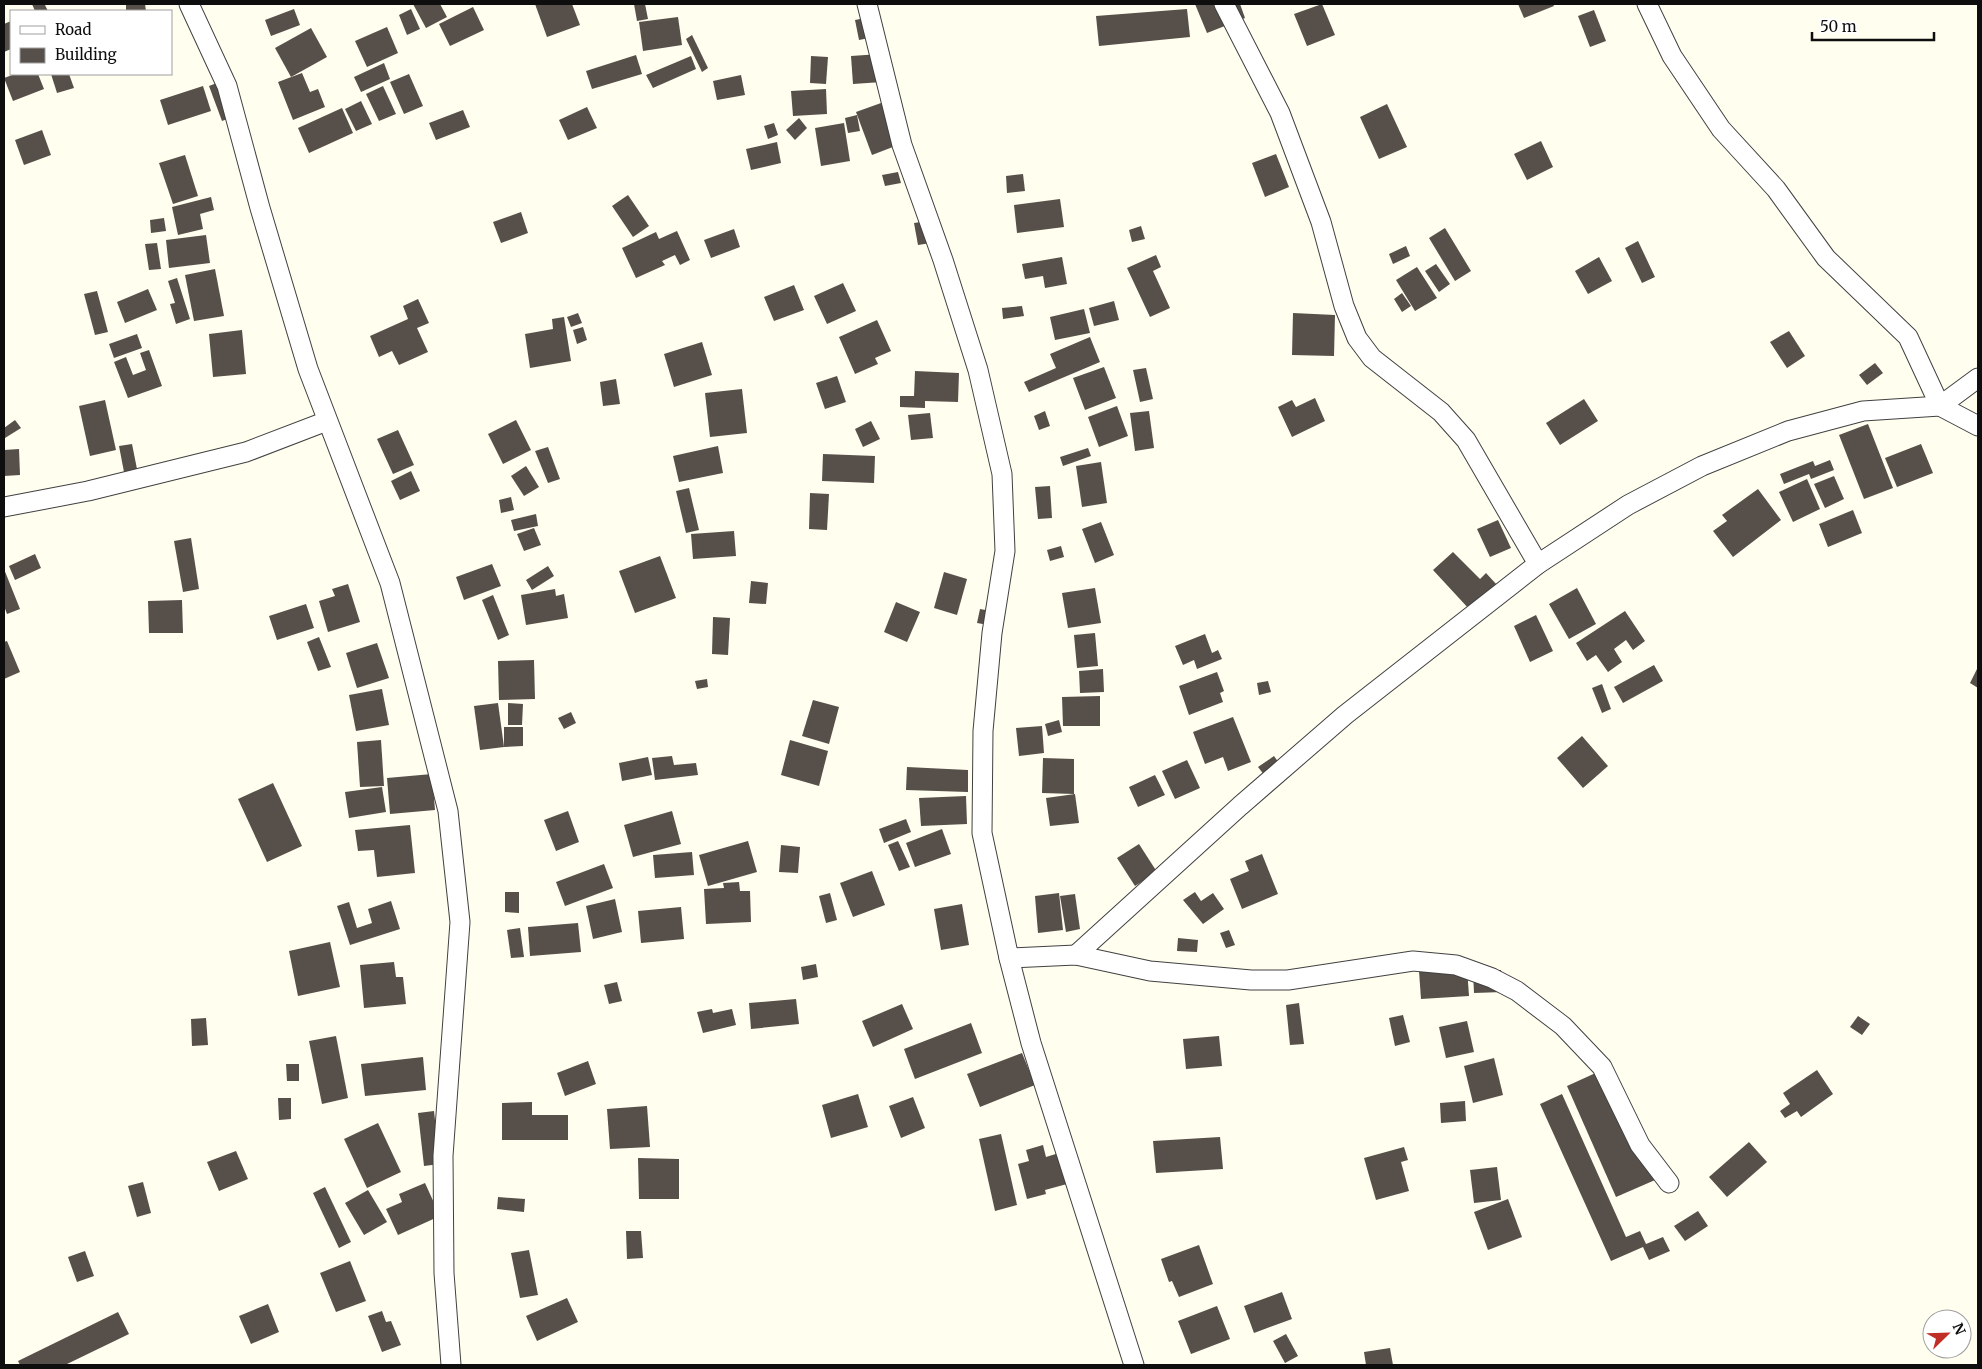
<svg xmlns="http://www.w3.org/2000/svg" width="1982" height="1369" font-family="Merriweather,serif">
<style>
.building{fill:#57504a}
.lines{fill:none;stroke-linecap:round;stroke-linejoin:round}
.minor-casing{stroke:#414141;stroke-width:21}
.minor{stroke:#fff;stroke-width:19}
</style>
<rect width="100%" height="100%" fill="#fffeef"/>
<g class="building">
<polygon points="32,4 49,4 45,5 48,11 35,11"/>
<polygon points="126,4 145,4 146,11 126,11"/>
<polygon points="413,4 440,4 447,17 426,28"/>
<polygon points="535,4 572,4 580,25 547,37"/>
<polygon points="634,4 645,4 648,19 637,21"/>
<polygon points="1195,4 1240,4 1245,18 1207,33"/>
<polygon points="1322,4 1335,35 1307,46 1294,14"/>
<polygon points="1518,4 1553,4 1554,6 1524,18"/>
<polygon points="473,7 484,30 450,46 439,24"/>
<polygon points="294,9 300,25 271,36 265,20"/>
<polygon points="411,9 420,29 407,35 399,15"/>
<polygon points="1187,9 1190,37 1099,46 1096,16"/>
<polygon points="1594,10 1606,41 1590,47 1578,16"/>
<polygon points="678,17 682,45 643,51 639,22"/>
<polygon points="865,18 869,38 859,40 855,20"/>
<polygon points="11,21 11,49 4,52 4,24"/>
<polygon points="387,27 398,53 367,67 355,41"/>
<polygon points="311,28 327,57 291,77 275,48"/>
<polygon points="692,35 708,68 702,72 686,39"/>
<polygon points="880,54 882,82 853,84 851,56"/>
<polygon points="636,55 642,74 592,89 586,71"/>
<polygon points="691,56 696,69 653,88 646,75"/>
<polygon points="811,56 828,57 826,84 810,83"/>
<polygon points="384,63 390,79 361,92 354,77"/>
<polygon points="302,73 310,92 318,89 325,107 293,120 278,82"/>
<polygon points="15,74 38,74 44,89 13,101 4,78"/>
<polygon points="51,74 69,74 74,88 57,93"/>
<polygon points="409,74 423,106 404,114 390,82"/>
<polygon points="741,75 745,95 717,100 713,81"/>
<polygon points="222,81 235,116 222,121 209,86"/>
<polygon points="203,86 211,111 168,125 160,100"/>
<polygon points="383,86 396,114 379,121 366,94"/>
<polygon points="826,89 827,114 793,116 791,91"/>
<polygon points="361,101 372,124 356,131 345,109"/>
<polygon points="881,103 898,145 872,155 856,112"/>
<polygon points="1387,104 1407,147 1379,159 1360,117"/>
<polygon points="587,107 597,128 568,140 559,120"/>
<polygon points="342,108 353,133 309,153 298,128"/>
<polygon points="463,110 470,127 436,140 429,123"/>
<polygon points="857,115 860,131 848,133 845,118"/>
<polygon points="799,118 807,128 795,140 786,130"/>
<polygon points="774,123 778,135 768,139 764,126"/>
<polygon points="844,123 850,161 821,166 815,128"/>
<polygon points="42,130 51,155 24,165 15,140"/>
<polygon points="1541,141 1553,167 1527,180 1514,154"/>
<polygon points="777,142 781,163 751,170 746,149"/>
<polygon points="1276,154 1289,187 1265,197 1252,163"/>
<polygon points="185,155 198,196 173,204 159,163"/>
<polygon points="898,172 901,183 885,186 882,175"/>
<polygon points="1023,174 1025,191 1007,193 1006,176"/>
<polygon points="628,195 649,226 633,237 612,206"/>
<polygon points="211,197 214,210 200,214 203,229 178,235 172,207"/>
<polygon points="1060,199 1064,227 1017,233 1014,205"/>
<polygon points="521,212 528,233 501,243 493,222"/>
<polygon points="164,218 166,231 151,233 150,220"/>
<polygon points="927,221 931,243 918,245 914,223"/>
<polygon points="1141,226 1145,239 1132,242 1129,230"/>
<polygon points="1445,228 1471,271 1455,281 1429,238"/>
<polygon points="734,229 740,247 711,258 704,240"/>
<polygon points="677,231 690,260 680,265 675,255 662,261 665,265 636,278 622,248 656,232 659,239"/>
<polygon points="206,235 210,263 169,268 166,240"/>
<polygon points="1638,241 1655,277 1642,283 1625,248"/>
<polygon points="157,243 161,269 149,270 145,244"/>
<polygon points="1406,246 1410,256 1393,264 1389,254"/>
<polygon points="1156,255 1161,267 1153,271 1170,308 1150,317 1127,268"/>
<polygon points="1062,257 1067,284 1045,288 1043,276 1025,279 1022,264"/>
<polygon points="1599,257 1612,281 1588,294 1575,271"/>
<polygon points="1436,264 1450,284 1439,292 1425,271"/>
<polygon points="1417,267 1437,298 1415,311 1396,280"/>
<polygon points="215,269 224,316 194,321 185,275"/>
<polygon points="177,278 190,319 176,324 170,304 175,303 168,281"/>
<polygon points="843,283 856,311 827,324 814,296"/>
<polygon points="794,285 804,310 774,321 764,297"/>
<polygon points="148,289 157,310 125,323 117,302"/>
<polygon points="97,291 108,332 95,335 84,294"/>
<polygon points="1402,293 1411,306 1402,312 1394,299"/>
<polygon points="418,299 429,323 417,328 428,352 399,365 392,351 379,357 370,336 408,319 403,306"/>
<polygon points="1114,301 1119,320 1094,326 1089,308"/>
<polygon points="1022,306 1024,316 1003,319 1002,308"/>
<polygon points="1084,309 1090,333 1055,340 1050,317"/>
<polygon points="578,313 582,323 571,327 567,317"/>
<polygon points="1293,313 1335,315 1334,356 1292,355"/>
<polygon points="564,317 571,361 530,368 525,334 553,329 552,319"/>
<polygon points="877,320 891,351 875,358 878,364 855,374 839,337"/>
<polygon points="583,327 587,340 577,344 573,330"/>
<polygon points="242,330 246,374 213,377 209,334"/>
<polygon points="1789,331 1805,356 1787,368 1770,342"/>
<polygon points="137,334 142,348 114,358 109,344"/>
<polygon points="1090,337 1100,362 1029,392 1024,382 1056,368 1050,354"/>
<polygon points="702,342 712,375 674,387 664,354"/>
<polygon points="149,350 162,386 128,398 114,362 126,357 133,375 146,370 140,353"/>
<polygon points="1875,363 1883,373 1867,385 1859,375"/>
<polygon points="1104,367 1116,398 1085,410 1073,378"/>
<polygon points="1146,368 1153,399 1140,402 1133,370"/>
<polygon points="915,371 959,373 958,402 925,401 925,408 900,407 900,396 914,396"/>
<polygon points="837,376 846,402 825,409 816,383"/>
<polygon points="616,379 620,404 603,406 600,382"/>
<polygon points="742,389 747,433 710,437 705,393"/>
<polygon points="1315,398 1325,421 1292,437 1278,407 1292,400 1296,407"/>
<polygon points="1584,399 1598,421 1560,445 1546,423"/>
<polygon points="105,400 116,450 90,456 79,406"/>
<polygon points="1117,406 1128,436 1099,447 1088,417"/>
<polygon points="1045,411 1050,426 1039,430 1034,416"/>
<polygon points="1149,411 1154,448 1135,451 1130,413"/>
<polygon points="930,413 933,438 911,440 908,415"/>
<polygon points="15,420 21,428 5,438 4,428"/>
<polygon points="516,420 531,450 503,464 488,434"/>
<polygon points="871,421 880,439 863,447 855,429"/>
<polygon points="1868,424 1893,488 1864,499 1839,435"/>
<polygon points="398,430 414,465 393,474 377,439"/>
<polygon points="132,444 137,469 124,472 119,446"/>
<polygon points="1921,444 1933,473 1897,487 1885,458"/>
<polygon points="718,446 723,473 679,482 673,456"/>
<polygon points="548,447 560,479 548,483 535,451"/>
<polygon points="1088,448 1091,456 1063,466 1060,457"/>
<polygon points="19,449 20,475 4,476 4,450"/>
<polygon points="823,454 875,456 874,483 822,481"/>
<polygon points="1830,460 1834,470 1811,479 1809,474 1784,484 1780,474 1813,461 1815,466"/>
<polygon points="1101,462 1107,503 1082,507 1076,466"/>
<polygon points="526,466 539,487 524,496 511,476"/>
<polygon points="411,471 420,491 400,500 391,481"/>
<polygon points="1834,476 1844,499 1825,508 1814,484"/>
<polygon points="1807,479 1820,509 1793,522 1779,492"/>
<polygon points="1050,486 1052,518 1038,519 1035,487"/>
<polygon points="689,488 699,530 686,533 676,491"/>
<polygon points="1758,489 1781,520 1733,557 1713,531 1727,521 1722,515"/>
<polygon points="810,493 829,494 827,530 809,529"/>
<polygon points="511,497 514,510 501,513 499,500"/>
<polygon points="1853,510 1862,533 1828,547 1819,524"/>
<polygon points="536,514 538,526 514,531 511,520"/>
<polygon points="1498,520 1511,548 1490,557 1477,529"/>
<polygon points="1101,522 1114,555 1095,563 1082,529"/>
<polygon points="534,528 541,545 524,551 517,534"/>
<polygon points="734,531 736,556 693,559 691,534"/>
<polygon points="191,538 199,589 183,592 174,541"/>
<polygon points="1061,546 1064,557 1050,561 1047,550"/>
<polygon points="1453,552 1480,579 1486,573 1497,585 1470,610 1433,570"/>
<polygon points="35,554 41,568 15,580 9,566"/>
<polygon points="660,556 676,598 635,613 619,571"/>
<polygon points="492,564 501,586 464,600 456,577"/>
<polygon points="548,566 554,576 532,590 526,580"/>
<polygon points="4,569 20,609 7,614 4,606"/>
<polygon points="944,572 967,579 957,615 934,608"/>
<polygon points="751,581 768,583 766,604 749,603"/>
<polygon points="348,584 360,622 328,632 319,601 335,596 332,589"/>
<polygon points="1095,588 1101,623 1068,628 1062,593"/>
<polygon points="1577,588 1596,624 1569,639 1549,604"/>
<polygon points="555,589 556,596 564,594 568,618 526,625 521,595"/>
<polygon points="493,595 509,635 498,640 482,600"/>
<polygon points="182,600 183,633 149,633 148,601"/>
<polygon points="896,602 920,612 907,642 884,632"/>
<polygon points="306,604 314,628 277,640 269,616"/>
<polygon points="980,609 1002,613 1000,627 977,623"/>
<polygon points="1625,611 1645,641 1633,650 1626,640 1614,649 1622,662 1608,672 1596,655 1587,661 1576,643"/>
<polygon points="1536,615 1553,651 1530,662 1514,626"/>
<polygon points="713,617 730,618 728,655 712,654"/>
<polygon points="1095,633 1098,666 1077,668 1074,635"/>
<polygon points="1205,634 1212,653 1218,650 1222,659 1197,669 1194,660 1183,665 1175,646"/>
<polygon points="319,637 331,667 318,671 307,642"/>
<polygon points="7,641 20,672 4,679 4,642"/>
<polygon points="377,643 389,678 357,688 346,653"/>
<polygon points="534,660 535,699 499,700 498,661"/>
<polygon points="1654,665 1663,681 1623,703 1614,687"/>
<polygon points="1978,667 1978,688 1970,683"/>
<polygon points="1103,669 1104,692 1080,693 1079,671"/>
<polygon points="1217,672 1224,691 1220,693 1223,702 1189,715 1179,686"/>
<polygon points="707,679 708,687 697,689 695,681"/>
<polygon points="1268,681 1271,692 1259,695 1257,683"/>
<polygon points="1602,684 1611,709 1602,713 1592,688"/>
<polygon points="382,689 389,725 356,731 349,695"/>
<polygon points="1100,696 1100,726 1063,726 1062,697"/>
<polygon points="813,700 839,707 829,744 802,736"/>
<polygon points="498,703 504,747 480,750 474,706"/>
<polygon points="508,703 523,704 522,725 508,725"/>
<polygon points="571,712 576,723 564,729 558,718"/>
<polygon points="1233,717 1251,762 1228,771 1223,757 1205,764 1193,732"/>
<polygon points="1059,720 1062,732 1048,736 1045,724"/>
<polygon points="1042,726 1044,753 1019,756 1016,728"/>
<polygon points="504,727 523,727 523,746 504,747"/>
<polygon points="1582,736 1608,766 1583,788 1557,758"/>
<polygon points="381,740 384,786 360,787 357,742"/>
<polygon points="790,740 828,751 819,786 781,775"/>
<polygon points="672,756 674,765 696,763 698,775 655,780 652,758"/>
<polygon points="1274,756 1281,766 1265,776 1258,767"/>
<polygon points="648,757 652,775 622,781 619,763"/>
<polygon points="1043,758 1074,759 1074,794 1042,793"/>
<polygon points="1187,760 1200,788 1175,799 1162,771"/>
<polygon points="907,767 968,770 968,792 906,790"/>
<polygon points="432,774 435,810 390,814 387,778"/>
<polygon points="1155,775 1165,795 1138,807 1129,787"/>
<polygon points="273,783 302,846 267,862 238,799"/>
<polygon points="382,787 386,812 349,818 345,792"/>
<polygon points="1075,794 1079,823 1050,826 1046,798"/>
<polygon points="966,796 967,824 921,826 919,798"/>
<polygon points="568,811 579,842 556,851 544,820"/>
<polygon points="672,811 681,844 633,857 624,825"/>
<polygon points="906,819 911,832 884,843 879,829"/>
<polygon points="410,825 415,873 377,877 374,850 358,851 355,830"/>
<polygon points="942,829 951,854 915,867 906,843"/>
<polygon points="748,841 757,872 708,886 699,855"/>
<polygon points="898,841 910,867 899,871 888,845"/>
<polygon points="1139,844 1157,872 1135,886 1117,858"/>
<polygon points="781,845 800,847 798,873 779,872"/>
<polygon points="692,852 694,875 655,878 653,855"/>
<polygon points="1262,854 1278,894 1242,909 1230,879 1249,871 1245,861"/>
<polygon points="604,864 613,888 565,906 556,882"/>
<polygon points="872,871 885,905 853,917 840,883"/>
<polygon points="739,882 740,891 750,891 751,922 706,924 704,889 724,888 723,883"/>
<polygon points="505,892 519,892 519,913 505,912"/>
<polygon points="1195,892 1201,901 1213,893 1224,909 1203,924 1183,900"/>
<polygon points="830,893 837,920 826,923 819,896"/>
<polygon points="1059,893 1063,930 1038,933 1035,896"/>
<polygon points="1075,894 1080,929 1066,932 1060,896"/>
<polygon points="615,899 622,932 593,939 586,906"/>
<polygon points="391,901 400,929 350,945 337,906 349,902 357,928 372,923 368,909"/>
<polygon points="962,904 969,945 941,950 934,909"/>
<polygon points="681,907 684,939 641,943 638,911"/>
<polygon points="578,923 581,952 530,956 528,927"/>
<polygon points="520,928 524,957 511,958 507,930"/>
<polygon points="1229,930 1235,945 1226,948 1220,933"/>
<polygon points="1178,938 1198,940 1197,952 1177,951"/>
<polygon points="330,942 340,987 298,996 289,951"/>
<polygon points="394,962 396,977 403,977 406,1004 364,1008 360,965"/>
<polygon points="816,964 818,977 803,980 801,967"/>
<polygon points="1467,968 1469,996 1421,999 1419,971"/>
<polygon points="1501,970 1503,992 1474,993 1473,971"/>
<polygon points="617,982 622,1001 609,1004 604,985"/>
<polygon points="796,999 799,1024 751,1029 749,1003"/>
<polygon points="1299,1003 1304,1044 1290,1045 1286,1005"/>
<polygon points="902,1004 913,1029 873,1047 862,1021"/>
<polygon points="712,1009 713,1013 732,1009 736,1025 703,1033 697,1012"/>
<polygon points="1403,1015 1410,1042 1395,1046 1389,1018"/>
<polygon points="1858,1016 1870,1024 1862,1035 1850,1027"/>
<polygon points="206,1018 208,1045 192,1046 191,1019"/>
<polygon points="1467,1021 1474,1052 1446,1058 1439,1027"/>
<polygon points="971,1023 982,1053 915,1079 904,1049"/>
<polygon points="336,1036 348,1098 322,1104 309,1041"/>
<polygon points="1219,1036 1222,1066 1186,1069 1183,1039"/>
<polygon points="1022,1053 1035,1085 980,1107 967,1074"/>
<polygon points="423,1057 426,1090 365,1096 361,1064"/>
<polygon points="1494,1058 1503,1095 1473,1103 1464,1066"/>
<polygon points="588,1061 596,1084 565,1096 557,1073"/>
<polygon points="286,1064 299,1064 299,1081 287,1081"/>
<polygon points="1611,1066 1662,1177 1616,1197 1567,1086"/>
<polygon points="1817,1070 1833,1094 1801,1117 1797,1111 1785,1118 1780,1111 1790,1104 1783,1093"/>
<polygon points="858,1094 868,1127 831,1138 822,1105"/>
<polygon points="1562,1094 1626,1237 1640,1231 1646,1244 1663,1237 1670,1251 1649,1260 1643,1247 1611,1261 1540,1104"/>
<polygon points="913,1097 925,1128 901,1138 889,1106"/>
<polygon points="278,1098 291,1098 291,1119 279,1120"/>
<polygon points="1465,1101 1466,1121 1441,1123 1440,1103"/>
<polygon points="532,1102 532,1115 568,1115 568,1140 502,1140 502,1103"/>
<polygon points="647,1106 650,1147 610,1149 607,1109"/>
<polygon points="434,1111 440,1164 424,1166 418,1113"/>
<polygon points="378,1123 401,1172 367,1188 344,1139"/>
<polygon points="1001,1134 1017,1205 995,1211 979,1139"/>
<polygon points="1220,1137 1223,1169 1156,1173 1153,1141"/>
<polygon points="1749,1142 1767,1162 1727,1197 1709,1177"/>
<polygon points="1043,1145 1046,1157 1059,1153 1067,1184 1045,1190 1046,1194 1027,1199 1018,1164 1029,1161 1026,1150"/>
<polygon points="1404,1147 1408,1160 1401,1162 1409,1191 1376,1200 1364,1158"/>
<polygon points="236,1151 248,1179 219,1191 207,1162"/>
<polygon points="638,1158 679,1159 679,1199 639,1199"/>
<polygon points="1497,1167 1501,1200 1474,1203 1470,1170"/>
<polygon points="143,1182 151,1213 137,1217 128,1186"/>
<polygon points="425,1183 440,1216 398,1235 386,1209 402,1202 399,1194"/>
<polygon points="325,1187 351,1242 339,1248 313,1193"/>
<polygon points="368,1190 387,1222 364,1235 345,1203"/>
<polygon points="498,1197 525,1199 524,1212 497,1209"/>
<polygon points="1508,1199 1522,1237 1488,1250 1474,1212"/>
<polygon points="1698,1211 1708,1226 1685,1241 1674,1226"/>
<polygon points="626,1231 641,1231 643,1258 627,1259"/>
<polygon points="1199,1245 1213,1284 1179,1297 1172,1281 1169,1282 1161,1259"/>
<polygon points="529,1250 538,1295 520,1298 511,1253"/>
<polygon points="85,1251 94,1276 77,1282 68,1257"/>
<polygon points="350,1261 366,1301 336,1312 320,1273"/>
<polygon points="1282,1292 1292,1319 1254,1333 1244,1306"/>
<polygon points="567,1298 578,1322 537,1341 526,1316"/>
<polygon points="268,1304 279,1332 251,1344 239,1316"/>
<polygon points="1217,1306 1230,1339 1191,1354 1178,1321"/>
<polygon points="382,1311 386,1322 391,1321 401,1345 382,1352 368,1316"/>
<polygon points="118,1312 129,1334 65,1365 20,1365 18,1361"/>
<polygon points="1286,1334 1298,1356 1285,1363 1273,1341"/>
<polygon points="1390,1348 1393,1365 1366,1365 1364,1352"/>
</g>
<g class="lines">
<g class="minor-casing">
<g id="minor">
<polyline points="189,4 227,86 260,208 308,369 390,583 448,811 460,922 443,1156 444,1273 451,1365"/>
<polyline points="867,4 902,145 943,260 978,370 1002,474 1005,551 992,633 983,731 982,833 1009,958 1031,1043 1134,1365"/>
<polyline points="1224,4 1280,113 1321,222 1344,306 1357,338 1372,358 1441,412 1466,440 1538,564"/>
<polyline points="1647,4 1672,56 1721,129 1776,189 1826,258 1908,337 1940,406 1978,426"/>
<polyline points="4,507 88,491 246,452 327,421"/>
<polyline points="1076,955 1240,806 1345,715 1538,564 1628,505 1702,466 1788,431 1863,411 1940,406 1978,378"/>
<polyline points="1009,958 1076,955 1150,971 1251,980 1288,980 1413,961 1456,965 1492,978 1517,991 1563,1026 1602,1067 1640,1145 1669,1183"/>
</g>
</g>
<use href="#minor" class="minor"/>
</g>
<rect width="1982" height="1369" fill="none" stroke="#0e0e0e" stroke-width="10"/>
<rect x="10" y="10" width="162" height="65" fill="#ffffff" stroke="#9f9f9f"/>
<rect x="20" y="26" width="25" height="8" fill="#ffffff" stroke="#9f9f9f"/>
<text x="55" y="35" font-size="15" fill="#0e0e0e">Road</text>
<rect x="20" y="48" width="25" height="15" fill="#57504a" stroke="#9f9f9f"/>
<text x="55" y="60" font-size="15" fill="#0e0e0e">Building</text>
<g transform="translate(1947 1334) rotate(67)"><circle r="24" fill="#ffffff" stroke="#9f9f9f"/>
<path d="M0-4L9 19L0 12L-9 19Z" fill="#bf2f25"/>
<text y="-8" font-size="14" font-weight="bold" text-anchor="middle" fill="#0e0e0e">N</text>
</g>
<path d="M1812 32v8h122v-8" fill="none" stroke="#0e0e0e" stroke-width="2.5"/>
<text x="1820" y="32" font-size="15" fill="#0e0e0e" stroke="#ffffff" stroke-width="4" paint-order="stroke">50 m</text>
</svg>
